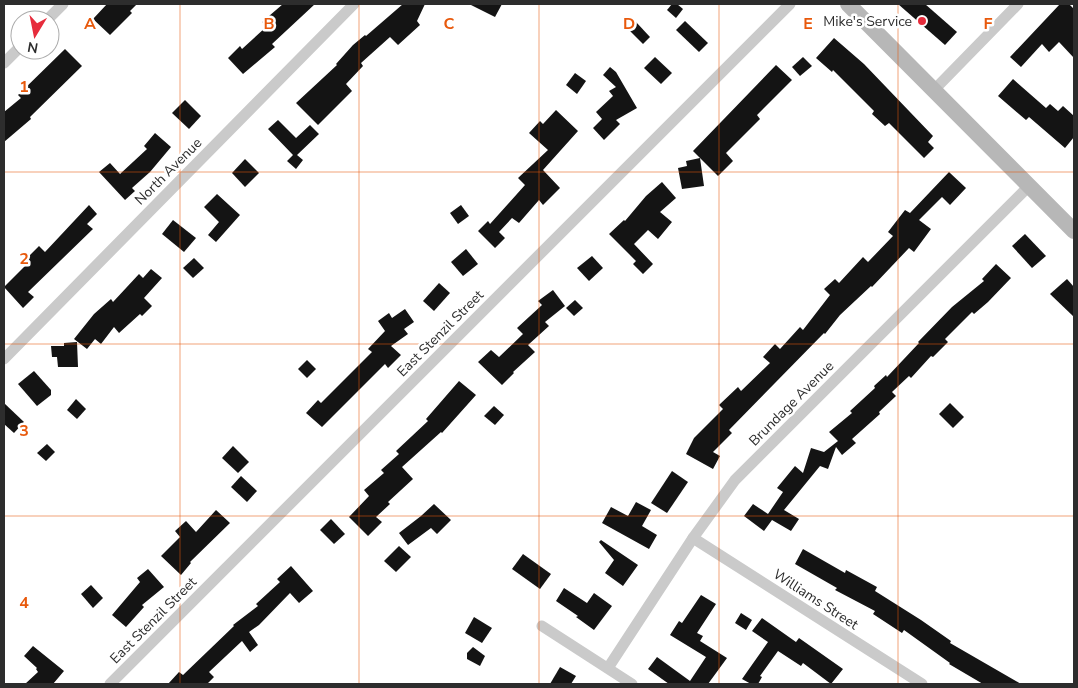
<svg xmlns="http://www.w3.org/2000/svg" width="1078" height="688" font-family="'Nunito Sans',sans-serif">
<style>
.building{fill:#141414}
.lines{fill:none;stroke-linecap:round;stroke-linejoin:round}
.street{stroke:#cacaca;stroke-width:11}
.secondary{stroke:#b7b7b7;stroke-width:16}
.grid{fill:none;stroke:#e8590c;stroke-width:1;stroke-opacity:0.55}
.poi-dot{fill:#e62c3c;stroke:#fff;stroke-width:2}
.labels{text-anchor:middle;stroke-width:5;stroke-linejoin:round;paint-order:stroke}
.poi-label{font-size:14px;fill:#2d2d2d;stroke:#fff;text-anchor:end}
.street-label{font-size:14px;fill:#2d2d2d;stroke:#fff}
.grid-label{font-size:16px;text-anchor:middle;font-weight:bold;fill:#e8590c;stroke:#fff;stroke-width:5;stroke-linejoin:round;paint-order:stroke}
</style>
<rect width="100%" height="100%" fill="#fff"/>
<g class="building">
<polygon points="107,4 137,4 130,11 132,13 110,35 93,19"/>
<polygon points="283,4 315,4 272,44 275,47 243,74 228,58 240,46 242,49 266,27 262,22"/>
<polygon points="403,4 425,4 417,21 420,25 398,45 390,37 361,63 363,66 346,84 352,91 318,125 296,103 337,65 336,64 353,45 365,35 366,36"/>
<polygon points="469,4 502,4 495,17"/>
<polygon points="672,4 677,4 683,9 676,18 667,10"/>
<polygon points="898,4 925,4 957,32 945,45"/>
<polygon points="1060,4 1069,4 1074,9 1074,58 1059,42 1049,52 1042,44 1021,67 1010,57"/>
<polygon points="685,21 708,43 699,52 676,30"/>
<polygon points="636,22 650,37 643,44 629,30"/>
<polygon points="834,38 864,64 933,136 928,142 934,148 924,158 889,123 885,126 872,114 874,111 833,70 832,72 816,58"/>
<polygon points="65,49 82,66 30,117 31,119 4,142 4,112 21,98 18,95"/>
<polygon points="655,57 672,73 661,84 644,68"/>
<polygon points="803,57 812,66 800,76 792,67"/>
<polygon points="776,65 792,80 757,115 760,119 726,153 733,161 718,176 693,151"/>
<polygon points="610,67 616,72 637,108 616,120 620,124 604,140 593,128 602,119 596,112 613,96 609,91 616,87 603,75"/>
<polygon points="575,73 586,81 577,94 566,85"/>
<polygon points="1013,79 1046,108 1050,104 1058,111 1063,106 1074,116 1074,137 1065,148 1029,117 1026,120 998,96"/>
<polygon points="185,100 201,116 189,129 172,113"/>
<polygon points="556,110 578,131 543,170 560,188 543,205 539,200 519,223 512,218 499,232 505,238 495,248 478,231 488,221 490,224 525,185 518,178 548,150 529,133 540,121 543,124"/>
<polygon points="278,120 296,138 310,125 319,134 297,155 303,160 296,169 287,161 293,155 268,129"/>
<polygon points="155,133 171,147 150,172 132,188 135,191 125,200 99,172 110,163 120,174 147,149 144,146"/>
<polygon points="700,158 704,186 682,189 678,168 687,166 686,161"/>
<polygon points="245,159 259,173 245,187 232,173"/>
<polygon points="949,172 966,188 950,205 942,197 919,220 931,229 914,252 909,248 872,287 871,286 840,315 825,334 824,333 729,430 732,433 713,452 720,456 713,469 686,454 694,438 723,409 719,405 738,387 741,391 770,363 763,357 775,344 780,349 800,327 803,330 830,295 824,289 835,279 839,283 863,257 868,262 893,236 888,232 905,210 910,213"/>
<polygon points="662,182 676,198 660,212 672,222 658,239 648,230 634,244 653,264 643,274 633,264 636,261 609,234 624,220 625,221 646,196"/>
<polygon points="217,194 240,215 216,242 208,235 219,222 204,207"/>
<polygon points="89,205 97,214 87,224 93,229 28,292 34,297 23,308 4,287 27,264 24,261 39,246 45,252"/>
<polygon points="461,205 469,216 458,224 450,213"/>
<polygon points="173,220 196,238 184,252 162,234"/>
<polygon points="1025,234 1046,256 1032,268 1012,246"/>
<polygon points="466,249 478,264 463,276 451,262"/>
<polygon points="592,256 603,268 589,281 577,268"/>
<polygon points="194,258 204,268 193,278 183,268"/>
<polygon points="996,264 1011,278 988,302 974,314 972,312 945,339 948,342 933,357 931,356 911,378 909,376 892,392 896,396 879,412 880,414 852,439 856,443 842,455 836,447 828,469 820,466 784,510 799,519 791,531 772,520 764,531 744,516 753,504 768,514 783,492 777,488 795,466 803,473 811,448 824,452 838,441 829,432 852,413 850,411 875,388 874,386 886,375 887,377 919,343 918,342 952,307 984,281 982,279"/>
<polygon points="151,269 162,278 144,298 152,306 142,316 140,314 119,333 114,327 101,344 95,339 87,349 74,339 94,314 111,299 113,302 139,274 143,278"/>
<polygon points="1067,279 1074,287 1074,317 1050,294"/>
<polygon points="439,283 450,293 434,311 423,301"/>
<polygon points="553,290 565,306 545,322 549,326 528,345 535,352 513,372 514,373 502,385 478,362 491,350 499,357 523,334 517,328 542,305 538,301"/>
<polygon points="575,300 583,308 574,316 566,308"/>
<polygon points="405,309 414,322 404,329 408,334 391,346 401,355 388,368 385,364 322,427 306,413 318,400 321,403 372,352 368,349 385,331 378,321 389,313 392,318"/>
<polygon points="77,342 78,367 58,367 57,357 52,357 51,346 64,346 64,343"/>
<polygon points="307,360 316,369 307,378 298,369"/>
<polygon points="34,371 51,390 51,395 37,406 18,384"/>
<polygon points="459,381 476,395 442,433 441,432 402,467 413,479 388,502 390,504 376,517 382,522 368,536 349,517 369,496 364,490 384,473 381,470 399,454 396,451 428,421 426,419"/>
<polygon points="76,399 86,409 77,419 67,410"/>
<polygon points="4,403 24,422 14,433 4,424"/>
<polygon points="950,403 964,417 953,428 939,414"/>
<polygon points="494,406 504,415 495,425 484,416"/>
<polygon points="47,444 55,452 46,461 37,453"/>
<polygon points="233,446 249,462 238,473 222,458"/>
<polygon points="672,471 688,482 667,513 651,503"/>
<polygon points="241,476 257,491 247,502 231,487"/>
<polygon points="636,502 651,510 642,526 657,535 649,549 602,523 611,507 628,516"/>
<polygon points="434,504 451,520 437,534 431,528 408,545 399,533 421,516"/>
<polygon points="216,510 230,523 190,562 191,563 181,575 161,556 180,537 175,531 186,521 196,532"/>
<polygon points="331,519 345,534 334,544 320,530"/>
<polygon points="601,540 638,565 623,586 605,573 614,560 599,542"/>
<polygon points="399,546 411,557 396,572 384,561"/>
<polygon points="803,549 845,573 846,570 877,587 875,591 921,620 951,641 950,643 1021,684 983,684 949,664 950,663 904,630 902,633 873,614 875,611 835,590 837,588 795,564"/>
<polygon points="523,554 551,574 540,589 512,569"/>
<polygon points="291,566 313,591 299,603 290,593 259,625 249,632 258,645 250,652 242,641 209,672 214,677 207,684 168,684 179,672 183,675 234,626 233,625 258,606 256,604 280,582 277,579"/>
<polygon points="148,569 164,587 142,605 144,607 126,627 112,615 140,582 137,578"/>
<polygon points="91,585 103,598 93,608 81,594"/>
<polygon points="564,588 587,603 594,593 612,606 594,630 576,617 578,616 556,601"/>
<polygon points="701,595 716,604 697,633 703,636 700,641 727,658 708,684 669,684 648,669 657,657 690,681 706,657 670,635 679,621 682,623"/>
<polygon points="741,613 752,620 746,630 735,623"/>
<polygon points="474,617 492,628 482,643 465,633"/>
<polygon points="762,618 796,642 799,638 843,669 831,684 803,663 801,666 778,651 760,676 762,677 758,684 751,684 742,679 768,642 752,631"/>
<polygon points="33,646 64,671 53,684 25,684 38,672 36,669 37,668 24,656"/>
<polygon points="473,647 485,656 480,666 467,659 467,653"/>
<polygon points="560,667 576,676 571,684 550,684"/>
</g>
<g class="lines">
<g class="street">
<polyline points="47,20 63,4"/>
<polyline points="4,63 20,47"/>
<polyline points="934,90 1018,4"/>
<polyline points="4,359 354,4"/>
<polyline points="693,538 922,684"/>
<polyline points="542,626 632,684"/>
<polyline points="608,668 693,538 735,480 1029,186"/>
<polyline points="110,684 790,4"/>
</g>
<polyline class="secondary" points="848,4 1074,231"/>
</g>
<path class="grid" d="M180,4V684M359,4V684M539,4V684M719,4V684M898,4V684M4,172H1074M4,344H1074M4,516H1074"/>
<circle class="poi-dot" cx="922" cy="21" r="5"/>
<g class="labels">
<g class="poi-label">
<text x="912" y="26">Mike's Service</text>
</g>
<g class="street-label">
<text transform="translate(168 171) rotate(-45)" y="5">North Avenue</text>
<text transform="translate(440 333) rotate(-45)" y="5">East Stenzil Street</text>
<text transform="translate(791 403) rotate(-45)" y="5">Brundage Avenue</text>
<text transform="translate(816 599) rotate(33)" y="5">Williams Street</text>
<text transform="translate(153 620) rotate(-45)" y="5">East Stenzil Street</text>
</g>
</g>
<g class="grid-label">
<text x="90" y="29">A</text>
<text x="269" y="29">B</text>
<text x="449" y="29">C</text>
<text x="629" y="29">D</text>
<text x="808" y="29">E</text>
<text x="988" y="29">F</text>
<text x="24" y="92">1</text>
<text x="24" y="264">2</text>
<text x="24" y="436">3</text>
<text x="24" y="608">4</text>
</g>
<rect width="1078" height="688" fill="none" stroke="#2d2d2d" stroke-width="10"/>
<g transform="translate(35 35) rotate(190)"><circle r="24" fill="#ffffff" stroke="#ababab"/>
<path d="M0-4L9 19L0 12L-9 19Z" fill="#e62c3c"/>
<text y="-8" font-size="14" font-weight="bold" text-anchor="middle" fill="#2d2d2d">N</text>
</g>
</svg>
